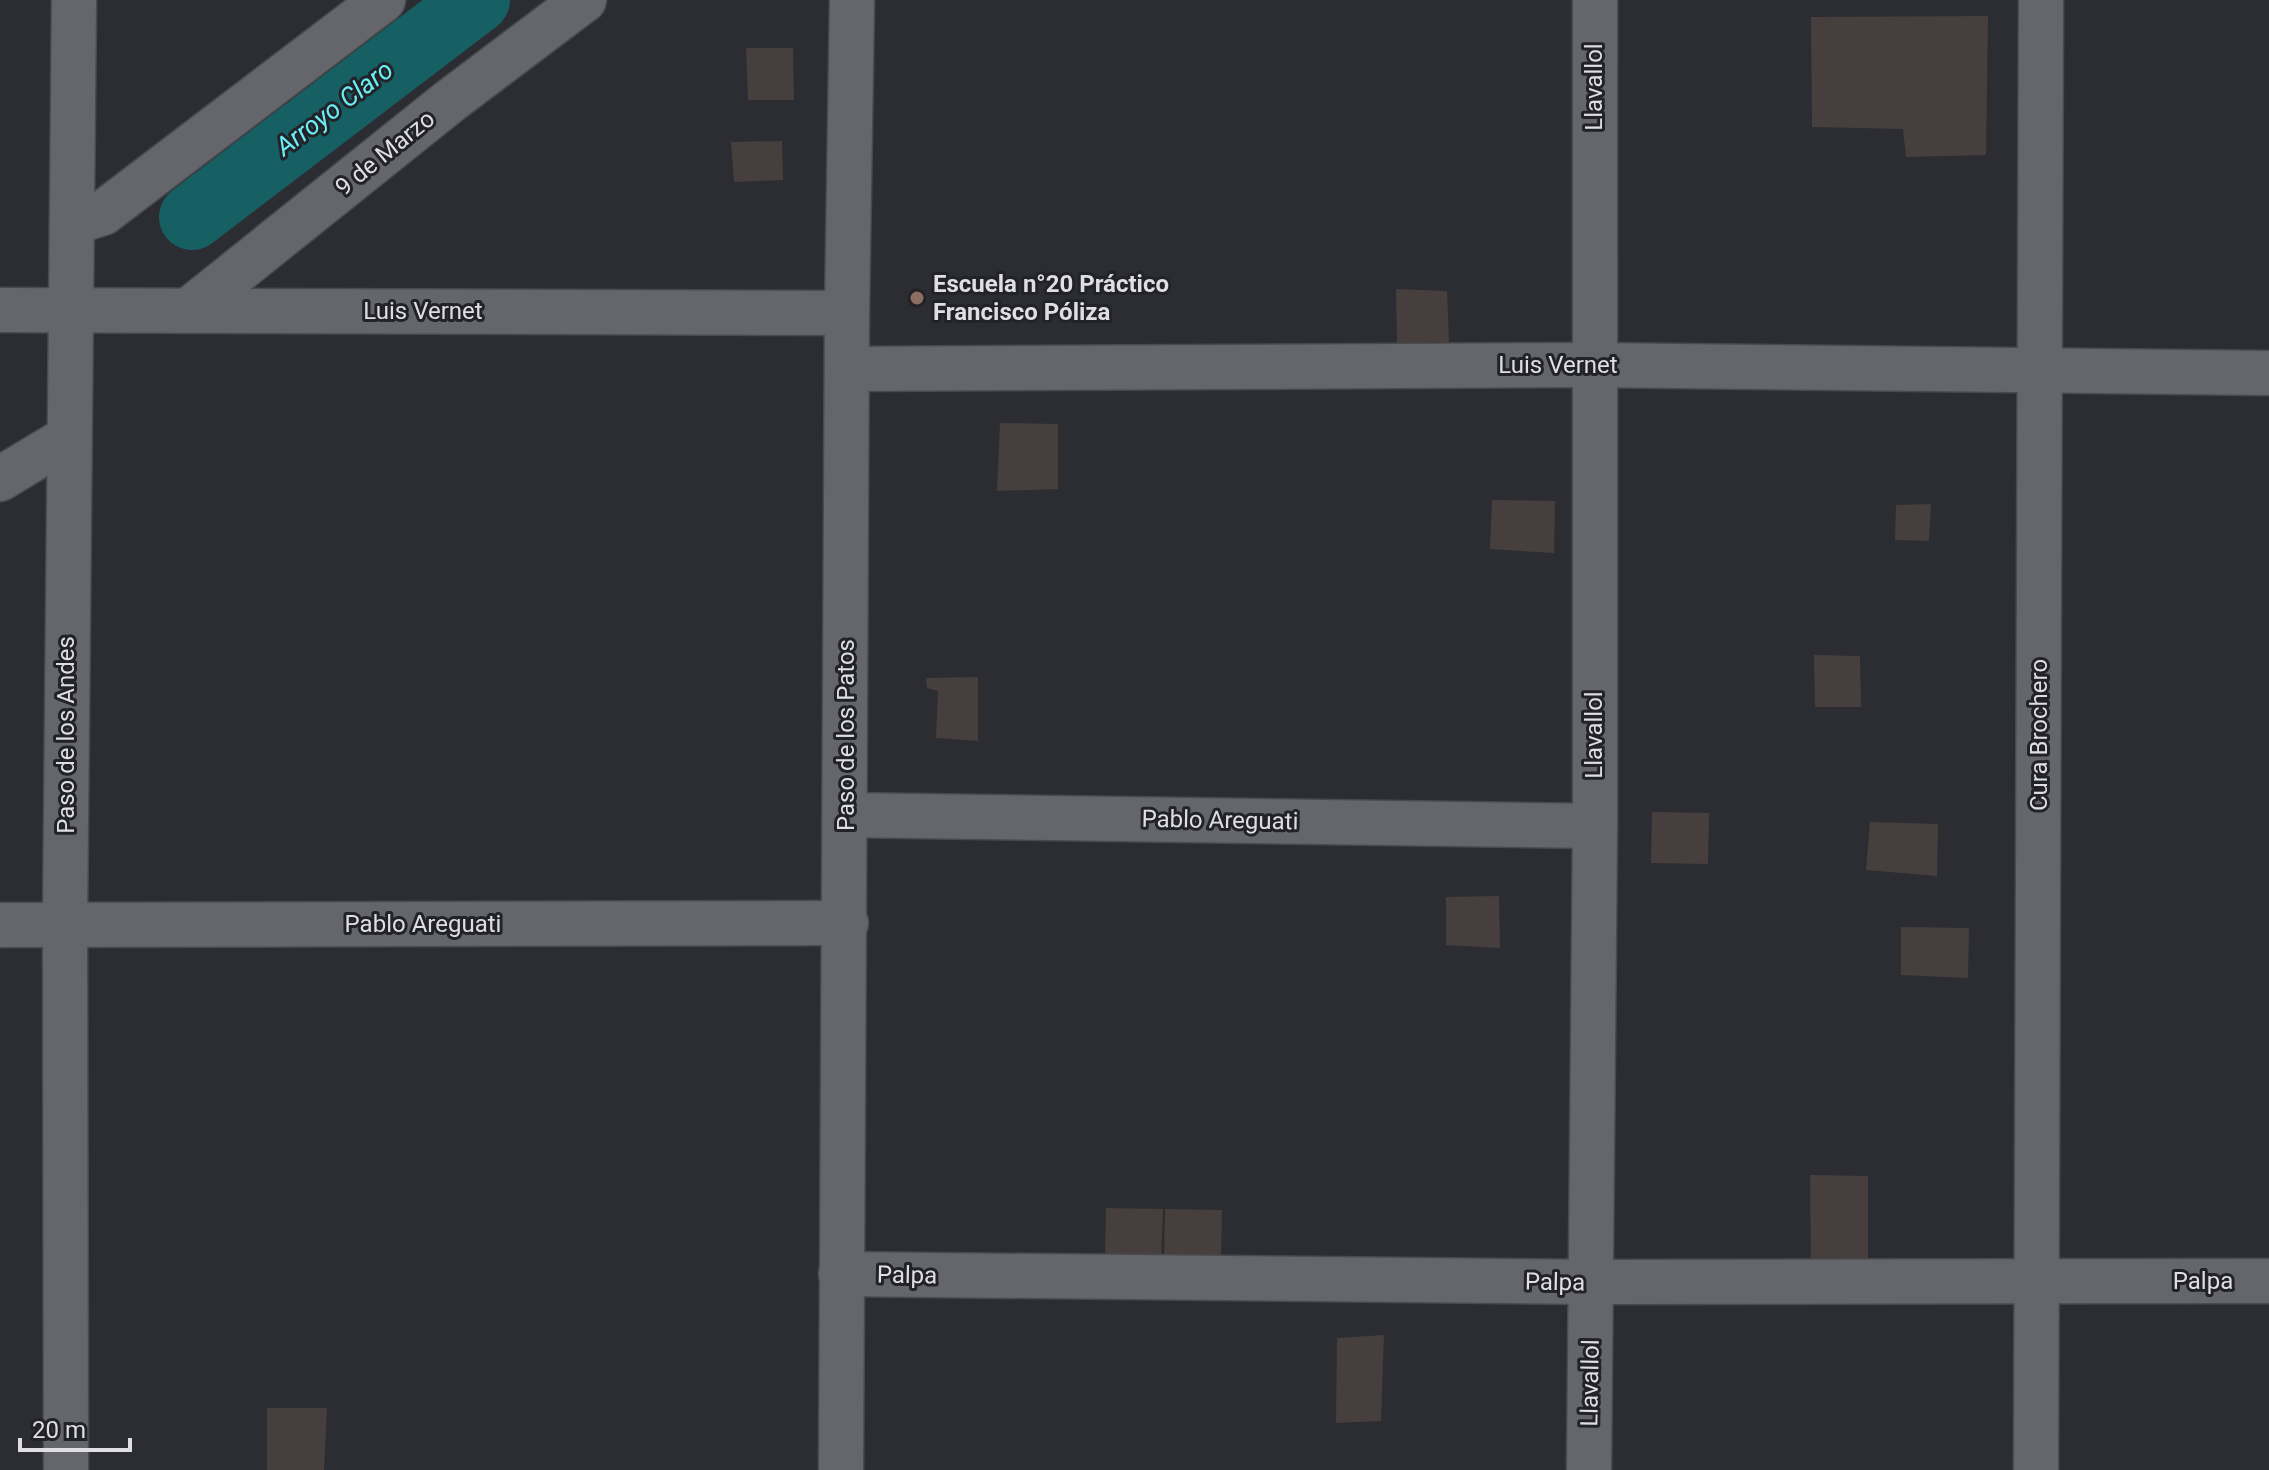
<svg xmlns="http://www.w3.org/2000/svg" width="2269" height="1470" font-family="Roboto,sans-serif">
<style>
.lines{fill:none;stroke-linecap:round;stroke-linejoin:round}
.river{stroke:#166063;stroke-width:66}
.building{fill:#473f3e}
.minor-casing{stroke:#494a4e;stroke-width:47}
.minor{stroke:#65656c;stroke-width:44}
.education-dot{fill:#8d6e63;stroke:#222329;stroke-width:3}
.labels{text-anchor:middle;stroke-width:6;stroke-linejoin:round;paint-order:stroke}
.street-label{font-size:24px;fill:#dfdfe3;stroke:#222329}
.poi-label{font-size:24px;font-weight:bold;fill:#dfdfe3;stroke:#222329;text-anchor:start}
.water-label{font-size:26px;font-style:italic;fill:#6aeff5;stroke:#222329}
</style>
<rect width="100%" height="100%" fill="#2c2c33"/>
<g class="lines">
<polyline class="river" points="192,217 477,0"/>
</g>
<g class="building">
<polygon points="1988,16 1986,155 1906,157 1903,129 1812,127 1811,17"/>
<polygon points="746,48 793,48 794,100 748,100"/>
<polygon points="782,141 783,180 734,182 731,142"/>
<polygon points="1396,289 1447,291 1449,342 1397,343"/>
<polygon points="1000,423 1058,424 1058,489 997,491"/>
<polygon points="1492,500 1555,501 1554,553 1490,549"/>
<polygon points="1931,504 1929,541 1895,540 1896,505"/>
<polygon points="1814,655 1860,656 1861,707 1815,707"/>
<polygon points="978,677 978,741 936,738 938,691 927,688 926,678"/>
<polygon points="1652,812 1709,813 1708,864 1651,863"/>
<polygon points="1870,822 1938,824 1937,876 1866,870"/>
<polygon points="1499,896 1500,948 1446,945 1446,897"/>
<polygon points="1901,927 1969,928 1968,978 1901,975"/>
<polygon points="1810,1175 1868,1176 1868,1275 1811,1273"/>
<polygon points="1106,1208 1163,1209 1161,1260 1105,1259"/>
<polygon points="1165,1209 1222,1210 1221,1262 1164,1260"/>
<polygon points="1384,1335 1381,1421 1336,1423 1337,1338"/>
<polygon points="267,1408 327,1408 324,1470 267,1470"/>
</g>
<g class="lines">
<g class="minor-casing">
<g id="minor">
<polyline points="72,223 103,213 383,0"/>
<polyline points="0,310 847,313"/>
<polyline points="189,310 450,101 584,0"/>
<polyline points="847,369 1593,365 2269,373"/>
<polyline points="0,479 68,438"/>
<polyline points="846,815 1595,826"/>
<polyline points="0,925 846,923"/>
<polyline points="841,1274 1591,1282 2269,1281"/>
<polyline points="66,1470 65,924 74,0"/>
<polyline points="841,1470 847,313 852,0"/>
<polyline points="1589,1470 1595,826 1595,0"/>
<polyline points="2036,1470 2041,0"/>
</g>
</g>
<use href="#minor" class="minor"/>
</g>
<circle class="education-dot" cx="917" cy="298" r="8"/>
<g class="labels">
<g class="street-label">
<text transform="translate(1594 87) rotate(-90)" y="8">Llavallol</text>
<text transform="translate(385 153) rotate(-39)" y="8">9 de Marzo</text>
<text x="423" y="319">Luis Vernet</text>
<text x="1558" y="373">Luis Vernet</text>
<text transform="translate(66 735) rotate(-90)" y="8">Paso de los Andes</text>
<text transform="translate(846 735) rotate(-90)" y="8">Paso de los Patos</text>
<text transform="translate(1594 735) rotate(-90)" y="8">Llavallol</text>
<text transform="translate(2039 735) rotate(-90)" y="8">Cura Brochero</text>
<text transform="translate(1220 820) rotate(1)" y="8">Pablo Areguati</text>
<text x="423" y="932">Pablo Areguati</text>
<text transform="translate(907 1275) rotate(1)" y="8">Palpa</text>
<text x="2203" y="1289">Palpa</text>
<text transform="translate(1555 1282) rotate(1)" y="8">Palpa</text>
<text transform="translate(1590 1383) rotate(-89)" y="8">Llavallol</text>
</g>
<g class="poi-label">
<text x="933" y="292">Escuela n°20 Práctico<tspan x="933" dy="28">Francisco Póliza</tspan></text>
</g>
<g class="water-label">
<text transform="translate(334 108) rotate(-37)" y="9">Arroyo Claro</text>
</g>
</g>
<path d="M20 1438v12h110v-12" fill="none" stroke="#dfdfe3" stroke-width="4"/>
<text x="32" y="1438" font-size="24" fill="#dfdfe3" stroke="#222329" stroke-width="6" paint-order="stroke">20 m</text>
</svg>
